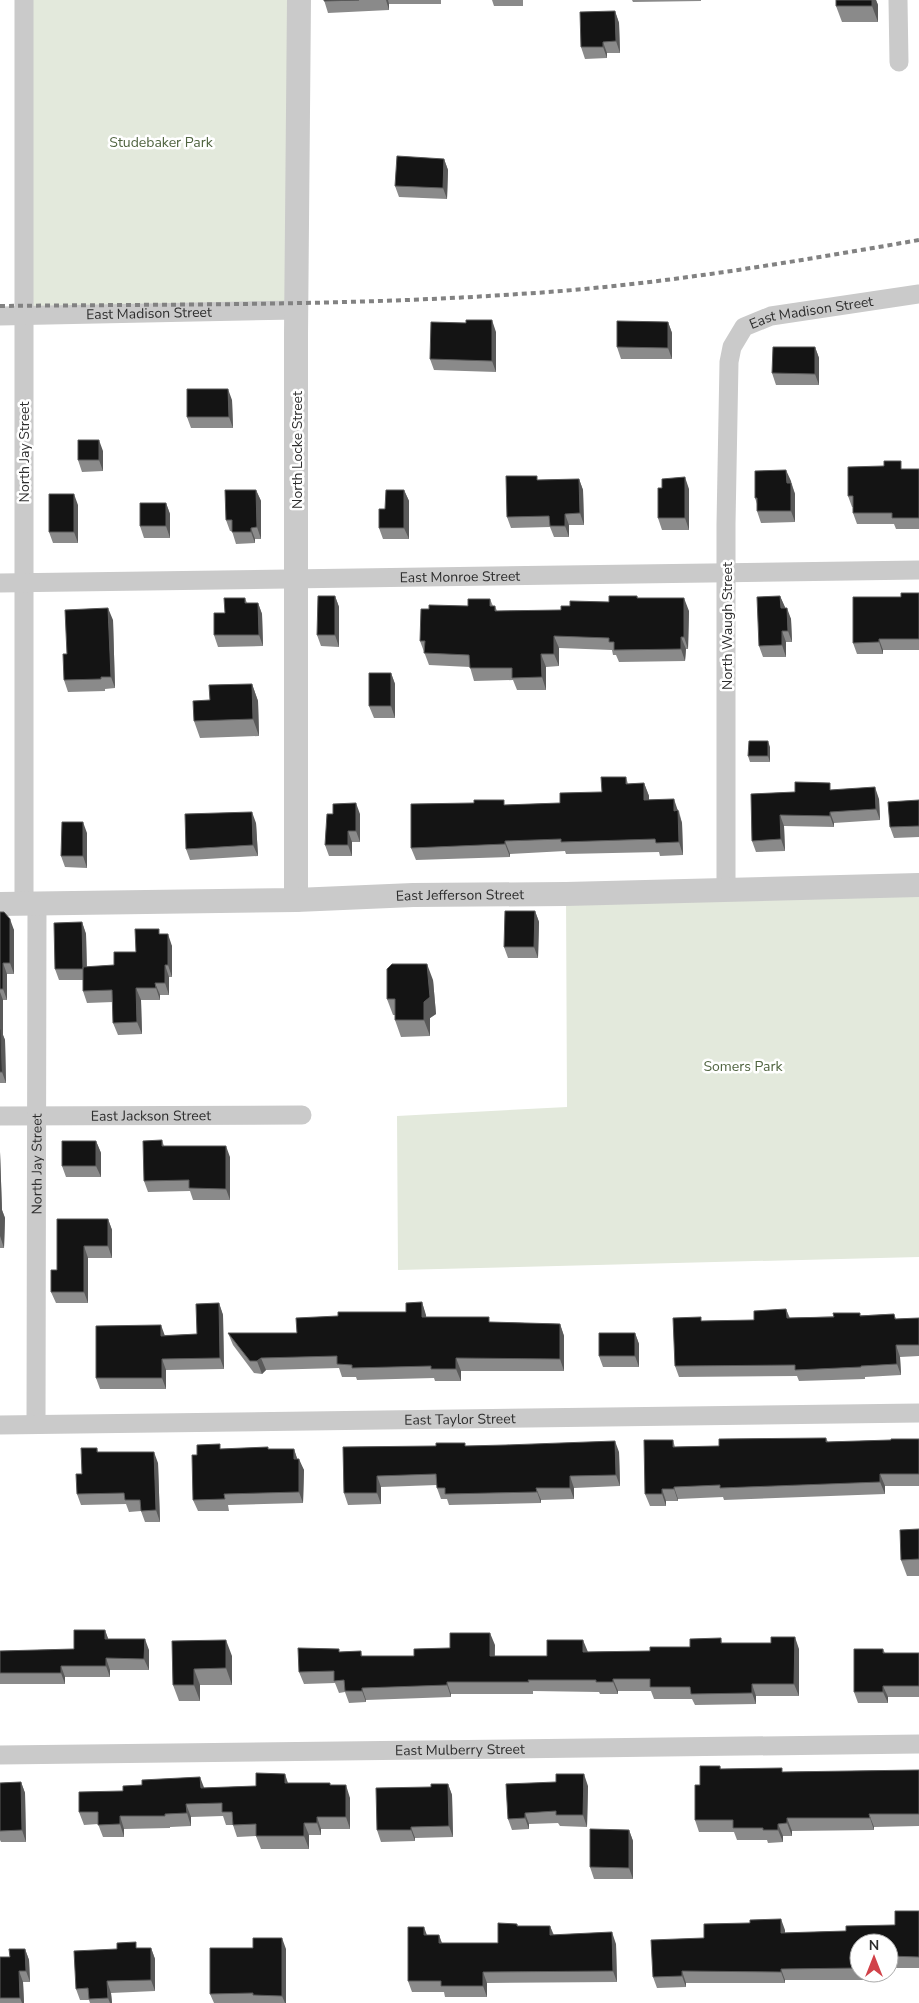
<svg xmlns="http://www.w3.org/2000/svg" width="919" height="2003" font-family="'Nunito Sans',sans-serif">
	<rect width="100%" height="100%" fill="#fff"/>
	<!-- green -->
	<path fill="#e3e9dc" d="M24,0H299L297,310L25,306Z
		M919,884V1257L398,1270L397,1116L567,1107L566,894Z"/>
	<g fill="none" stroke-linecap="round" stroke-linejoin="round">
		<!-- minor -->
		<g stroke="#cacaca" stroke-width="19">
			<path d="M24,0V904"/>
			<path d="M898,0L899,62"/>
			<path id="s1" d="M0,316L297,310"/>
			<path id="s2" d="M0,583L919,570"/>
			<path id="s3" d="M726,890V524L729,362L732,347L744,327L771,316L919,294"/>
			<path id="s4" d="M0,1116L302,1115"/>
			<path id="s5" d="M36,1424L37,903"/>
			<path id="s6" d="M0,1425L919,1413"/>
			<path id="s7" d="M0,1755L919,1744"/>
		</g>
		<!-- tertiary -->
		<g stroke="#cacaca" stroke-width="24">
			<path d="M296,900V335L299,0"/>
			<path id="s8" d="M0,904L296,900L413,895L566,894L919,885"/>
		</g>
		<!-- rail -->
		<path stroke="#828282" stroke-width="4" stroke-dasharray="5 4" stroke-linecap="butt" d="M0,306C173,304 346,306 519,294C653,286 787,263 919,240"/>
	</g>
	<!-- wall -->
	<path fill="#8a8a8a" d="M324,0H441V4H389V10L328,13Z
		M492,0H523V6H494Z
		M632,0H701V1L633,2Z
		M836,0H876L878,5V22H842L836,6Z
		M615,11L619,23L620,53H607V58L585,59L581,47Z
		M444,159L448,170L447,199L399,197L395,186Z
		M668,322L672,333V359H621L617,347Z
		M466,323L496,332V372L434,370L430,359Z
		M815,347L819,358V385H776L772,373Z
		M232,400L233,428H191L187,417Z
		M103,451V471L82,472L78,460Z
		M904,469H919V529H896L894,524H857L853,513V507H852L848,496Z
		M579,479L583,490L584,525H569V537H554L550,527L511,528L507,517L538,480Z
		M791,481L795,494V522L761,523L757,511V504L755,498Z
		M689,489V530H662L658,518Z
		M256,490L261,501V539H255V543L236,544L232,531H230L226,520Z
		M404,490L409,501V539H383L379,528L385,509Z
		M166,503L170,514V538H144L140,526Z
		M78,505V543H53L49,532Z
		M919,593V650H883V654H857L853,643L901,597Z
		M335,596L339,607V647L321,646L317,635Z
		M637,596L638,598L689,611L688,649H686L685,661L619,662L616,655H613L612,650L559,648V666L546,667V690H517L513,680L474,681L470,667L429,665L420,641L429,609L468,606L490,599L493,606H495L497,611L561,610L570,606L609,602Z
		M780,596L785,608L791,619L792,642H786V657H763L759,646Z
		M245,598L247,603H258L262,614L263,646L218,647L214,635L225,613Z
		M113,620L115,688L105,689V691L68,692L64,680L67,654Z
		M391,673L395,684V718H374L369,706Z
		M252,684L258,701L259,736L200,738L194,721L210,700Z
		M770,747V762H750L748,756Z
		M626,777L628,784L644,783L649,796V800L679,811L682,823L683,855L660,856L659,852L566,854L565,851L510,854V857L416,860L411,848L506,805L560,803L602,792Z
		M833,790L879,799L880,820L834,823V827L784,826L785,851L756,852L752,841L751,794Z
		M919,800V837L894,838L890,827Z
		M360,814V842H352V856H329L325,845Z
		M256,823L258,856L190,860L186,849Z
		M87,833V868L65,867L61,856Z
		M535,911L539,922L538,958H508L504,947Z
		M0,912L14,930V974H7V1000H3V1035L5,1040L6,1083H0Z
		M82,922L86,934L87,967L114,965L136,952L161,934L172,946V977H169V995H160V1000H141L142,1034L118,1035L113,1023V1002L87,1003L83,991V980H59L55,969Z
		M433,980L436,1014L430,1018V1036L401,1037L395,1020V1015H393L387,999Z
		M162,1140L164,1146L230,1157V1200H193L190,1191L148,1192L144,1181Z
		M96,1141L101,1153V1177H66L62,1166Z
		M0,1152L2,1210L5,1218L4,1248H0Z
		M108,1219L112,1230V1258H88V1303H56L51,1292L57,1270Z
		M422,1302L426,1317L491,1322L560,1324L564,1336V1371H461V1381H435L434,1378L357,1380L356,1377H342L339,1368L266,1370L262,1374L254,1373L233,1345L228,1333H297L406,1312Z
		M219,1303L223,1315L224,1369L166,1370V1389H100L96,1378L165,1335L197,1334Z
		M786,1309L790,1318L894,1314L896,1319L919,1318V1356L900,1357L901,1375L865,1377V1379L799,1381L797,1376L679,1377L675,1366L702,1321L754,1320Z
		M635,1333L639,1344V1367H603L599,1356Z
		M826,1438L828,1442L891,1440L919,1439V1486H885V1494L724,1500L723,1497L678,1499V1501H666V1506H650L645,1494L673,1440L675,1447L719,1446Z
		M466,1446L619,1452L620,1486L574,1488V1499L541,1500V1503L449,1505L447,1499H441L437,1488V1485L381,1487V1504L348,1505L344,1493L343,1447Z
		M97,1448L98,1452L158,1463L160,1522H145L141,1511L129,1512L126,1504L81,1505L77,1494L82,1474Z
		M222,1449H294L297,1459L304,1470L303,1503L228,1505L229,1511H198L193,1500L197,1455Z
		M919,1529V1576H907L901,1560Z
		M105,1630L108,1639L149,1650V1670H110V1677H65V1684H0V1651L74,1649Z
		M721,1638L722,1643L799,1649V1696H756V1704L695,1705L692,1699H654L651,1691H618V1694H600L599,1692L533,1691V1694H451V1697L366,1700V1702L349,1703L345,1692L339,1693L335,1683L304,1684L299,1672L339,1652L361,1651L362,1656H414L450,1648L495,1645V1656H547L587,1652L650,1651L690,1647Z
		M172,1641L232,1656V1685H200V1701H179L173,1685Z
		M883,1649L885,1653H919V1697H888V1703H858L854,1692Z
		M720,1766L721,1769L783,1772L919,1770V1826L874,1827V1830L792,1831V1836H783V1842L768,1843L767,1840H737L734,1832H699L695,1820L700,1785Z
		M21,1782L25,1793L26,1842H1L0,1840V1783Z
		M288,1783L331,1785L350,1798V1829H321V1835H309V1849H261L256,1836L237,1837L233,1825H226L223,1816L191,1817V1826L170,1827V1828L124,1829V1837H103L98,1824L84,1825L79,1812L123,1791L256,1786Z
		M448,1784L452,1795L453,1837L415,1838V1841L381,1842L377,1830L431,1787Z
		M588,1786L587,1827L560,1826L558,1823L529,1824V1829L512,1830L508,1819Z
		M629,1830L633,1841V1879H594L590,1867Z
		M919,1911V1968H889V1943H859V1973H881V1980H785V1983H686V1987L657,1988L653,1977L704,1938L785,1930V1933L846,1931L895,1925Z
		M517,1924L518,1926H550L554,1935L616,1944L617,1982L487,1983V1997H445L444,1992H412L408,1981L427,1935H439L442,1943H498Z
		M138,1948H151L155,1959V1991L111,1993L112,2003H90L89,2000H80L76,1989Z
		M25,1949L29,1960L30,1982H23L24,2003H0V1957H10Z
		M286,1949V2003H214L210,1994Z"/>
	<!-- shaded-wall -->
	<path fill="#5a5a5a" d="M386,0H388L389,4V10Z
		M872,0H876L878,5V22L872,6Z
		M615,11L619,23L620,53L616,41Z
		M603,42L607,53V58L603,47Z
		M444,159L448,170L447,199L443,188Z
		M492,320L496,332V372L492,361Z
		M668,322L672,333V359L668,348Z
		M815,347L819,358V385L815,374Z
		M228,389L232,400L233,428L229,417Z
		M99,440L103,451V471L99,460Z
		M786,470L791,481V494L787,483Z
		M685,477L689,489V530L685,518Z
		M579,479L583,490L584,525L580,513Z
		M791,483L795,494V522L791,511Z
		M256,490L261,501V539L257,527Z
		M404,490L409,501V539L404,528Z
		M74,494L78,505V543L74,532Z
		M166,503L170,514V538L166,526Z
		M565,514L569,525V537L565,526Z
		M251,528L255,539V543L251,532Z
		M335,596L339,607V647L335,635Z
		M780,596L785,607V620L781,608Z
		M684,598L689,611L688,649L684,637Z
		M258,603L262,614L263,646L259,635Z
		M108,608L113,620L115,688L111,677Z
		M787,608L791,619L792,642L788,631Z
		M782,631L786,642V657L782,645Z
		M554,636L559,648V666L554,654Z
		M681,637L686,649L685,661L681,649Z
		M879,639L883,650V654L879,642Z
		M541,654L546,667V690L542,677Z
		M391,673L395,684V718L391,706Z
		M252,684L258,701L259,736L253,719Z
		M768,741L770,747V762L768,756Z
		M644,783L649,796V813L644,800Z
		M875,787L879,799L880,820L876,809Z
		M674,799L682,823L683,855L679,842L674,811Z
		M356,803L360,814V842L356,831Z
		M252,812L256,823L258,856L253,845Z
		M830,812L834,823V827L830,816Z
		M780,815L784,826L785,851L781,839Z
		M83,822L87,833V868L83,856Z
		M348,831L352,842V856L348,845Z
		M505,841L510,854V857L505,844Z
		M535,911L539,922L538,958L534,947Z
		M10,919L14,930V974L10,963Z
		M82,922L86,934L87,980L83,969Z
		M168,934L172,946V977L168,965Z
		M3,963L7,974V1000L3,989Z
		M427,964L433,980L436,1014L430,1018V1036L424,1020V1002Z
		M165,965L169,977V995L165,983Z
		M155,983L160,995V1000L156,988Z
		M136,988L141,1000L142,1034L137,1022Z
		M0,992L3,1000V1035L5,1040L6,1083L2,1072L0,1032Z
		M96,1141L101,1153V1177L96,1166Z
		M226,1146L230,1157V1200L226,1189Z
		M0,1152L2,1210L5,1218L4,1248L0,1236Z
		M108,1219L112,1230V1258L108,1246Z
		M84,1246L88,1258V1303L84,1292Z
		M422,1302L426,1315L427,1329L422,1317Z
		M219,1303L223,1315L224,1369L220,1358Z
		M786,1309L790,1320L787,1318Z
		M560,1324L564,1336V1371L560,1359Z
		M161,1325L165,1336H161Z
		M635,1333L639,1344V1367L635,1356Z
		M896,1345L900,1357L901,1375L897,1364Z
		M261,1358L266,1370L262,1374L257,1361Z
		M456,1358L461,1371V1381L456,1369Z
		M162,1359L166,1370V1389L162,1378Z
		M615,1441L619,1452L620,1486L616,1475Z
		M294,1449L298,1461L294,1459Z
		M154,1452L158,1463L160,1522L156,1510Z
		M299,1459L304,1470L303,1503L299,1492Z
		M880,1474L885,1486V1494L880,1482Z
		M377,1476L381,1487V1504L377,1493Z
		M570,1476L574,1488V1499L570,1488Z
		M674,1487L678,1499V1501L674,1489Z
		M536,1488L541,1500V1503L537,1492Z
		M662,1489L666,1501V1506L662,1494Z
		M105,1630L109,1641L105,1639Z
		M490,1633L495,1645L494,1668L490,1656Z
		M795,1637L799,1649V1696L794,1684Z
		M145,1639L149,1650V1670L144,1659Z
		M226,1640L232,1656V1685L226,1668Z
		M583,1640L588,1652H583Z
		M106,1658L110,1670V1677L106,1666Z
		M61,1666L65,1677V1684L61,1673Z
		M194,1669L200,1685V1701L194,1685Z
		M613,1679L618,1691V1694L613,1682Z
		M447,1682L451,1694V1697L447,1685Z
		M752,1684L756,1696V1704L752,1693Z
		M883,1686L888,1697V1703L883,1692Z
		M362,1688L366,1700V1702L362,1691Z
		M285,1774L289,1786L285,1783Z
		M584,1774L588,1786L587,1827L583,1815Z
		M200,1777L205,1790L201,1788Z
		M21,1782L25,1793L26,1842L22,1830Z
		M448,1784L452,1795L453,1837L449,1826Z
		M346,1785L350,1798V1829L346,1817Z
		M186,1804L191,1817V1826L187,1813Z
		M525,1813L529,1824V1829L525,1818Z
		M869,1814L874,1827V1830L870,1818Z
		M120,1816L124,1829V1837L120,1824Z
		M317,1817L321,1829V1835L317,1823Z
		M787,1818L792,1831V1836L787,1823Z
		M304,1823L309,1835V1849L304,1836Z
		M778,1824L783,1836V1842L778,1830Z
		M411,1827L415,1838V1841L411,1830Z
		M629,1830L633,1841V1879L629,1868Z
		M781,1919L785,1930V1944L781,1933Z
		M550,1926L554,1937L550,1935Z
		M424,1927L428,1938L424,1935Z
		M612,1932L616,1944L617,1982L613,1971Z
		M439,1935L443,1947L439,1943Z
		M282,1938L286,1949V2003H285L282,1996Z
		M151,1948L155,1959V1991L151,1980Z
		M25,1949L29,1960L30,1982L26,1971Z
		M781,1969L785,1980V1983L781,1972Z
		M19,1971L23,1982L24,2003H22L20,1998Z
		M682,1971L686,1983V1987L682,1976Z
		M483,1972L487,1983V1997L483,1986Z
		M107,1981L111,1993L112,2003H110L108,1998Z"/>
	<!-- building -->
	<path fill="#141414" stroke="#5a5a5a" d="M324,0H359L324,1Z
		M836,0H872V6H836Z
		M615,11L616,41L603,42V47H581L580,12Z
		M397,156L444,159L443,188L395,186Z
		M466,320H492V361L430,359L431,322L466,323Z
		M617,321L668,322V348L617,347Z
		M773,347H815V374L772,373Z
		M187,389H228L229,417H187Z
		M78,440H99V460H78Z
		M884,461H901V469H919V518H892V513H853V496H848V467L884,466Z
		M786,470L787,483H791V511H757V498H755V471Z
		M506,476H537V480L579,479L580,513L565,514V526H550L549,516L507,517Z
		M685,477V518H658V488H662V479Z
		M225,490H256L257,527L251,528V532H232V520H226Z
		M386,490H404V528H379V509H385Z
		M49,494H74V532H49Z
		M140,503H166V526H140Z
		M901,593H919V639H879V642L853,643V597H901Z
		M318,596H335V635H317Z
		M609,596H637V598H684V637H681V649L614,650V642H609V638L554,636V654H541L542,677L512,678V668H470L469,655L424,653L425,641H420L421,609H429V605L468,606V599H490V606H495V611L561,610V606H570V601L609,602Z
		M780,596L781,608H787L788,631H782V645L759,646L757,597Z
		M224,598H245V603H258L259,635H214V613H225Z
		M108,608L111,677H101V679L64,680L63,654H67L65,610Z
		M369,673H391V706H369Z
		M252,684L253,719L194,721L193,701L210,700L209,685Z
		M749,741H768V756H748Z
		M601,777H626V784L644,783V800L674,799V811L678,810L679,842L656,843L655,839L561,842V839L505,841V844L411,848V804L474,803V800H504V805L560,803V793L602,792Z
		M795,782L830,783V790L875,787L876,809L830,812V816L780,815L781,839L752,841L751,794L795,792Z
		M919,800V826L890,827L888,802Z
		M356,803V831H348V845H325L327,814H333V804Z
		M252,812L253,845L186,849L185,814Z
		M62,822H83V856H61Z
		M505,911H535L534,947H504Z
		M0,912H4L10,919V963H3V989H0Z
		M82,922L83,969H55L54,923Z
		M135,929H159V934H168V965H165V983H155L156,988H136L137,1022L113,1023L112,990L83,991V967L114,965V952H136Z
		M392,964H427L430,997L424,1002V1020H395V999H387V969Z
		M0,1029H1L2,1072H0Z
		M162,1140V1146H226V1189L189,1188V1180L144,1181L143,1141Z
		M62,1141H96V1166H62Z
		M57,1219H108V1246H84V1292H51V1270H57Z
		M422,1302V1317H489V1322L560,1324V1359L456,1358V1369H431V1366L352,1368V1365L337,1364V1356L261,1358L257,1361H250L228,1333H297L296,1318L338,1316V1312H406V1303Z
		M219,1303L220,1358L162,1359V1378H96V1326L161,1325V1336L197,1334L196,1304Z
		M786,1309L787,1318L834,1317L833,1313H860V1316L894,1314L895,1319L919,1318V1345H896L897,1364L861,1366V1367L795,1370V1365L675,1366L673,1318L701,1317V1321L754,1320V1311Z
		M599,1333H635V1356H599Z
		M826,1438V1442L891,1440V1439H919V1474H880V1482L720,1488V1485L674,1487V1489H662V1494H645L644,1440H673V1447L719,1446V1439Z
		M615,1441L616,1475L570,1476V1488H536L537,1492L445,1494V1488H437L436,1474L377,1476V1493H344L343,1447L436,1446V1443H465V1446L506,1445Z
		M220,1444V1449L268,1447V1449H294V1459H299V1492L224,1494L225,1499L193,1500L192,1455H197V1445Z
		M81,1448H97V1452H154L156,1510L141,1511L140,1500H125L124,1493L77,1494L76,1474H82Z
		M919,1529V1559L901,1560L900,1530Z
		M74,1630H105V1639H145L144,1659L106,1658V1666H61V1673H0V1651L74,1649Z
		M450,1633H490V1656H547V1640H583V1652L650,1651V1647H690V1639L721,1638V1643H771V1637H795L794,1684H752V1693L691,1694L690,1687H650V1679H613V1682H596V1680H528L529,1682H447V1685L362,1688V1691H345L344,1680L334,1681V1671L299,1672L298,1648L339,1649V1652L361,1651V1656H414V1649L450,1648Z
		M226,1640V1668L194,1669V1685H173L172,1641Z
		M854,1649H883V1653H919V1686H883V1692H854Z
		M700,1766H720V1769L782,1768V1772L919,1770V1814H869L870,1818H787V1823L778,1824V1830H763V1828H733V1820H695V1785H700Z
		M256,1773L285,1774V1783H330V1785H346V1817H317V1823H304V1836H256V1824L233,1825L232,1812H222V1803L186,1804L187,1813L165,1814V1816H120V1824L98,1825V1812H79V1792L123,1791V1786L142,1785V1780L200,1777L201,1788L256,1786Z
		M556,1774H584L583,1815H556V1811L525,1813V1818L508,1819L506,1784L556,1782Z
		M21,1782L22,1830L0,1831V1783Z
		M431,1784H448L449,1826L411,1827V1830H377L376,1788L431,1787Z
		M590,1829L629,1830V1868L590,1867Z
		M895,1911H919V1957L889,1956V1943H859V1968L781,1969V1972L682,1971V1976L653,1977L651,1940L704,1938V1924L750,1923V1920L781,1919V1933L846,1931V1926L895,1925Z
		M498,1923L517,1924V1926H550V1935L612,1932L613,1971L483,1972V1986H441V1981H408V1927H424V1935H439V1943H498Z
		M253,1938H282V1996L253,1995V1993L210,1994V1948H253Z
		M136,1942V1948H151V1980L107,1981L108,1998L89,1999L88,1988L76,1989L74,1951L117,1949V1943Z
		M9,1949H25L26,1971H19L20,1998H0V1957H10Z"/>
	<g text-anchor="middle" stroke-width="5" stroke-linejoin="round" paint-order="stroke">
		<!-- park labels -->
		<g font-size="14" fill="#506440" stroke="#fff">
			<text x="161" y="147">Studebaker Park</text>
			<text x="743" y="1071">Somers Park</text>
		</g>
		<!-- street labels -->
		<g font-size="14" fill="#2d2d2d" stroke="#fff">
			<text dy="5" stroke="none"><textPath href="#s1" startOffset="149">East Madison Street</textPath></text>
			<text dy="5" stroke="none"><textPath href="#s3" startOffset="636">East Madison Street</textPath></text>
			<text transform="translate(297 450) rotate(-90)" y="5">North Locke Street</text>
			<text transform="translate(24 452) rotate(-90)" y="5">North Jay Street</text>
			<text dy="5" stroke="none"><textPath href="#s2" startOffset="460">East Monroe Street</textPath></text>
			<text transform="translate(727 626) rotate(-90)" y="5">North Waugh Street</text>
			<text dy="5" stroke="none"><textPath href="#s8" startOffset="460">East Jefferson Street</textPath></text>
			<text dy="5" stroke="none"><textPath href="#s4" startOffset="151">East Jackson Street</textPath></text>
			<text dy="5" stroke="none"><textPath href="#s5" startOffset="260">North Jay Street</textPath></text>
			<text dy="5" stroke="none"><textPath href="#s6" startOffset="460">East Taylor Street</textPath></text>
			<text dy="5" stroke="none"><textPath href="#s7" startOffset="460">East Mulberry Street</textPath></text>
		</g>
	</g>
	<!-- north arrow -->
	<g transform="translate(874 1958)"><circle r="24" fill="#ffffff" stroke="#ababab"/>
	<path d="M0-4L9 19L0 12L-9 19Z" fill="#d14249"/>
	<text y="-8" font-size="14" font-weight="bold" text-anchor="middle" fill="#2d2d2d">N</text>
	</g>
</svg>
